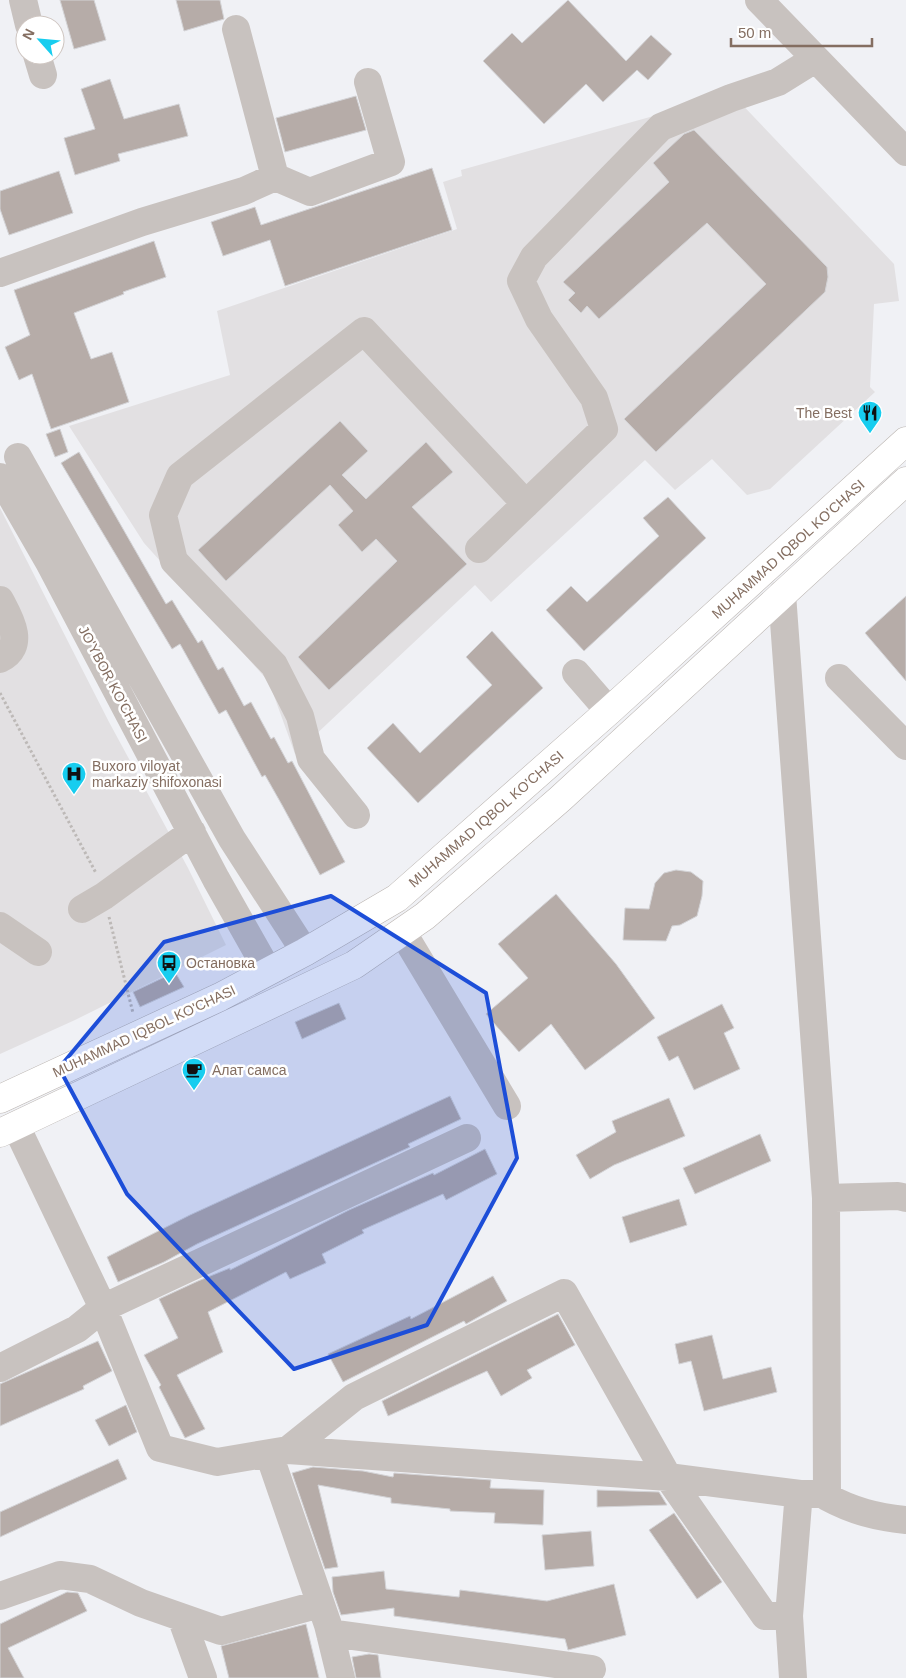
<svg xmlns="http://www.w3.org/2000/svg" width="906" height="1678" font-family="Arial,sans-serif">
	<rect width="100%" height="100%" fill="#f0f1f5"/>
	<!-- built -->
	<path fill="#e2e0e2" d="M732,94L894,264L899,301L874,304L870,387L875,392L770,489L747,495L712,459L675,490L645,460L491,602L475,585L295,754L269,682L144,543L69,426L230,375L217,311L457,229L443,182L462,176L461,170Z
		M0,508L109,722L188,868L226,945L75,1020L0,1054Z"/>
	<!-- building -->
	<path fill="#b6aca8" stroke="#d3d3d6" d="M60,0H94L106,40L74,49Z
		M176,0H220L224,19L184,31Z
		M568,0L626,61L651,35L672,54L648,80L637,70L603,102L586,84L544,124L483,61L512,33L522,43Z
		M110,79L124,119L179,104L188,136L118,154L120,161L75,175L64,138L95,129L81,89Z
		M356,96L366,130L285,152L276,118Z
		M694,130L827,267L828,277L825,292L656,452L624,419L766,284L707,223L599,319L587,306L581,313L568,300L575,293L563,282L669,182L653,163L684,134Z
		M432,168L452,230L285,286L270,240L223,256L211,222L255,207L261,225Z
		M59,171L73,213L9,235L0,209V191Z
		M154,241L166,277L123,292L124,294L74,313L91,359L112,352L129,402L51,429L32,374L19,380L5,347L30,335L14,290Z
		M340,421L368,451L342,475L366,499L426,442L453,472L412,507L467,564L329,690L298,657L397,561L376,539L362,552L338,525L353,511L330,485L226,581L198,550Z
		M60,429L68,452L55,457L46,434Z
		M79,452L166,604L172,600L198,643L202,640L218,670L223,667L244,706L251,702L271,739L274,737L288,763L292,761L345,862L320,875L282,805L265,775L262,777L226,710L219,714L180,644L172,649L61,463Z
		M668,497L706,538L584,651L546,610L571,586L587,602L659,536L643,518Z
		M906,596V681L865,633Z
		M492,631L543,688L418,803L367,748L393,723L420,753L492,685L466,657Z
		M676,870L691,872L703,881L702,896L697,916L680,925L672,926L666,941L623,940L625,908L649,909L655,883L664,873Z
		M556,894L616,964L655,1018L585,1070L551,1024L519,1052L486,1014L528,978L498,944Z
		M175,972L184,987L140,1007L133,992Z
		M339,1003L346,1019L302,1039L295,1022Z
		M722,1004L734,1028L724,1033L740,1069L694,1090L678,1056L669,1061L657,1037Z
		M450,1096L461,1119L408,1144L410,1147L197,1244L164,1262L118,1282L107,1257L190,1215Z
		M669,1098L685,1136L614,1165L590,1179L576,1155L616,1132L612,1121Z
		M760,1134L771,1161L695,1194L683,1168Z
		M485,1149L497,1174L446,1200L443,1194L362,1230L364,1233L322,1254L326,1263L290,1279L286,1272L208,1312L223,1352L177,1375L205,1429L185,1438L159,1387L161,1385L144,1355L178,1338L159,1299L198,1281L230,1268V1270L349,1210L433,1173L434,1175Z
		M679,1199L687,1225L630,1243L622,1217Z
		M493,1276L507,1301L466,1324L464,1321L343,1382L328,1354L410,1316L411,1319Z
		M558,1314L575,1345L527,1370L532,1378L501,1396L487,1371L388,1416L382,1401Z
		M712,1335L723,1379L771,1367L777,1392L704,1411L691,1361L679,1364L675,1344Z
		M98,1341L112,1371L83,1386L84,1389L0,1426V1384Z
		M126,1405L137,1432L109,1446L95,1420Z
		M118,1459L127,1479L0,1537V1512Z
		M313,1467L363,1471L393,1477L394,1473L491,1480L490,1488L544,1490L543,1525L494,1523L495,1513L450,1511V1509L391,1503V1498L318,1485L338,1567L325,1569L292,1473Z
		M597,1490L659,1492L667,1505L597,1507Z
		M674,1513L722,1582L697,1599L649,1530Z
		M591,1531L594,1566L545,1570L542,1535Z
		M384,1571L386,1589L459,1597L460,1590L547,1601L614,1584L626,1635L568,1650L565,1639L394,1616V1608L341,1615L333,1592L332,1577Z
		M67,1592L78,1593L87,1611L8,1648L24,1678H0V1624Z
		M306,1624L319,1678H229L221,1646Z
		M369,1654L378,1655L381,1678H356L352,1657Z"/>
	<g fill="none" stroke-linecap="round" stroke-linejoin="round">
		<defs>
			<path id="major" d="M0,1099L220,997L305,952L397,898L609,711L906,441
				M0,1133L354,965L425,916L560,799L906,481"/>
		</defs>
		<!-- major casing -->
		<use href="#major" stroke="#bab4b0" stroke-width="29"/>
		<!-- path -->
		<path stroke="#bdb9b7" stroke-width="3" stroke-dasharray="2.5 2.5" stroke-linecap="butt" d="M0,693L96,873
			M109,917L133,1013"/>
		<!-- minor -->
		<path stroke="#c8c2bf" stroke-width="28" d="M23,0L29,25
			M759,0L906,152
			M236,29L275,177
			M37,55L43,75
			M0,273L142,222L244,191L275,177L310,192L391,162L368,82
			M18,457L232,839L305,952
			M0,477L49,562L216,879L268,971
			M479,549L604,429L594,398L539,319L521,281L534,257L661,127L731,98L778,82L815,59
			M782,594L826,1198L827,1497C853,1511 876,1517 906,1520
			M0,600C9,617 27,646 0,659
			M576,673L609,711
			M839,678L906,746
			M356,815L311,759L300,716L274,665L174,561L163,515L180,476L364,331L526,504
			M82,909L104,896L192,832
			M0,926L38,952
			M403,933L507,1106
			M16,1126L103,1308L160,1448L217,1462L288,1450L354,1397L564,1293L668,1477L765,1616H789L793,1678
			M826,1198L898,1196L906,1198
			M0,1368L77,1329L103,1308L467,1138
			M288,1450L668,1477L800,1494
			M269,1454L328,1625L341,1678
			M0,1596L60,1575L90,1579L141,1603L221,1631L320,1604
			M789,1616L798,1504L800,1494H818
			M181,1617L203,1678
			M330,1633L592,1669"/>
		<!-- major -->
		<use href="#major" stroke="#fff" stroke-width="28"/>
	</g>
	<!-- marked area -->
	<path fill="#1d4ed8" fill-opacity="0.2" stroke="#1d4ed8" stroke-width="4" stroke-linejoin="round" d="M331,896L486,993L517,1158L427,1325L294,1369L127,1194L59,1068L164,942Z"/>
	<!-- icons -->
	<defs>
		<symbol id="restaurant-pin" viewBox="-11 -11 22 30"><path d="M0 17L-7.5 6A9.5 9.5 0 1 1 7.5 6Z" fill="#17cdef" stroke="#fff"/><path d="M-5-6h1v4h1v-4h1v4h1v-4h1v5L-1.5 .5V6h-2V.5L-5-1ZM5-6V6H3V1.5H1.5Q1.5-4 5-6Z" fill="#111"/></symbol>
		<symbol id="hospital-pin" viewBox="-11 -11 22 30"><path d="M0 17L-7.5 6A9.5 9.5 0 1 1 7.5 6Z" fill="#17cdef" stroke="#fff"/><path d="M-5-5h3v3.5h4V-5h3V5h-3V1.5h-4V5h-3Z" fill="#111"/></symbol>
		<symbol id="bus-pin" viewBox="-11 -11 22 30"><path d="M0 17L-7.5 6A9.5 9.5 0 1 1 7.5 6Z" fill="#17cdef" stroke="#fff"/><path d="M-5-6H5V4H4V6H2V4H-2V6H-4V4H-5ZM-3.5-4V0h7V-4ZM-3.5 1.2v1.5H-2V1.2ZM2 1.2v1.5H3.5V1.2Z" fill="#111"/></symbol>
		<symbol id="cafe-pin" viewBox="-11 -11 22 30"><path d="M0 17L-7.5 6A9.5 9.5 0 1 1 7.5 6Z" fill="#17cdef" stroke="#fff"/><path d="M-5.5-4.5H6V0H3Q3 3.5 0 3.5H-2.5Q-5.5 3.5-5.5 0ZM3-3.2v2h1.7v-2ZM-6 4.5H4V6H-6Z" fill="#111"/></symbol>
	</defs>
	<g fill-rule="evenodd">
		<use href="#restaurant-pin" x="856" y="399" width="28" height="38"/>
		<use href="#hospital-pin" x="60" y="760" width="28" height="38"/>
		<use href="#bus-pin" x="155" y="949" width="28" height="38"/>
		<use href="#cafe-pin" x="180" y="1056" width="28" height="38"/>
	</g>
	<g text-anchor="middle" stroke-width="5" stroke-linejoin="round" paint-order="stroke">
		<!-- poi labels -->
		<g font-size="14" fill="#846e61" stroke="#fff" text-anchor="start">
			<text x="852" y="418" text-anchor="end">The Best</text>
			<text x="92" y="771">Buxoro viloyat<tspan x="92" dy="16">markaziy shifoxonasi</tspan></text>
			<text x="186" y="968">Остановка</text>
			<text x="212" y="1075">Алат самса</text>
		</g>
		<!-- street labels -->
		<g font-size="14" fill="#846e61" stroke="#fff">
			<text transform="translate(788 549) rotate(-42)" y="5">MUHAMMAD IQBOL KO'CHASI</text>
			<text transform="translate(113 684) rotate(62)" y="5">JO'YBOR KO'CHASI</text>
			<text transform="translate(486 819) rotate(-41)" y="5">MUHAMMAD IQBOL KO'CHASI</text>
			<text transform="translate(144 1031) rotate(-25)" y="5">MUHAMMAD IQBOL KO'CHASI</text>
		</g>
	</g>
	<!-- north arrow -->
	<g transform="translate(40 40) rotate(297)"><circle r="24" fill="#ffffff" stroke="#cec5c0"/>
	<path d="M0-4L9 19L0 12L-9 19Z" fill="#17cdef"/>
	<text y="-8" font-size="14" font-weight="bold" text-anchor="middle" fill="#846e61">N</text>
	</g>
	<!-- scale -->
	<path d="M731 38v8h141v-8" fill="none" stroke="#846e61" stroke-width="2.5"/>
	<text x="738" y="38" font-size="15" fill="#846e61" stroke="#ffffff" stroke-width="4" paint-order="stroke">50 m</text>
</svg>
